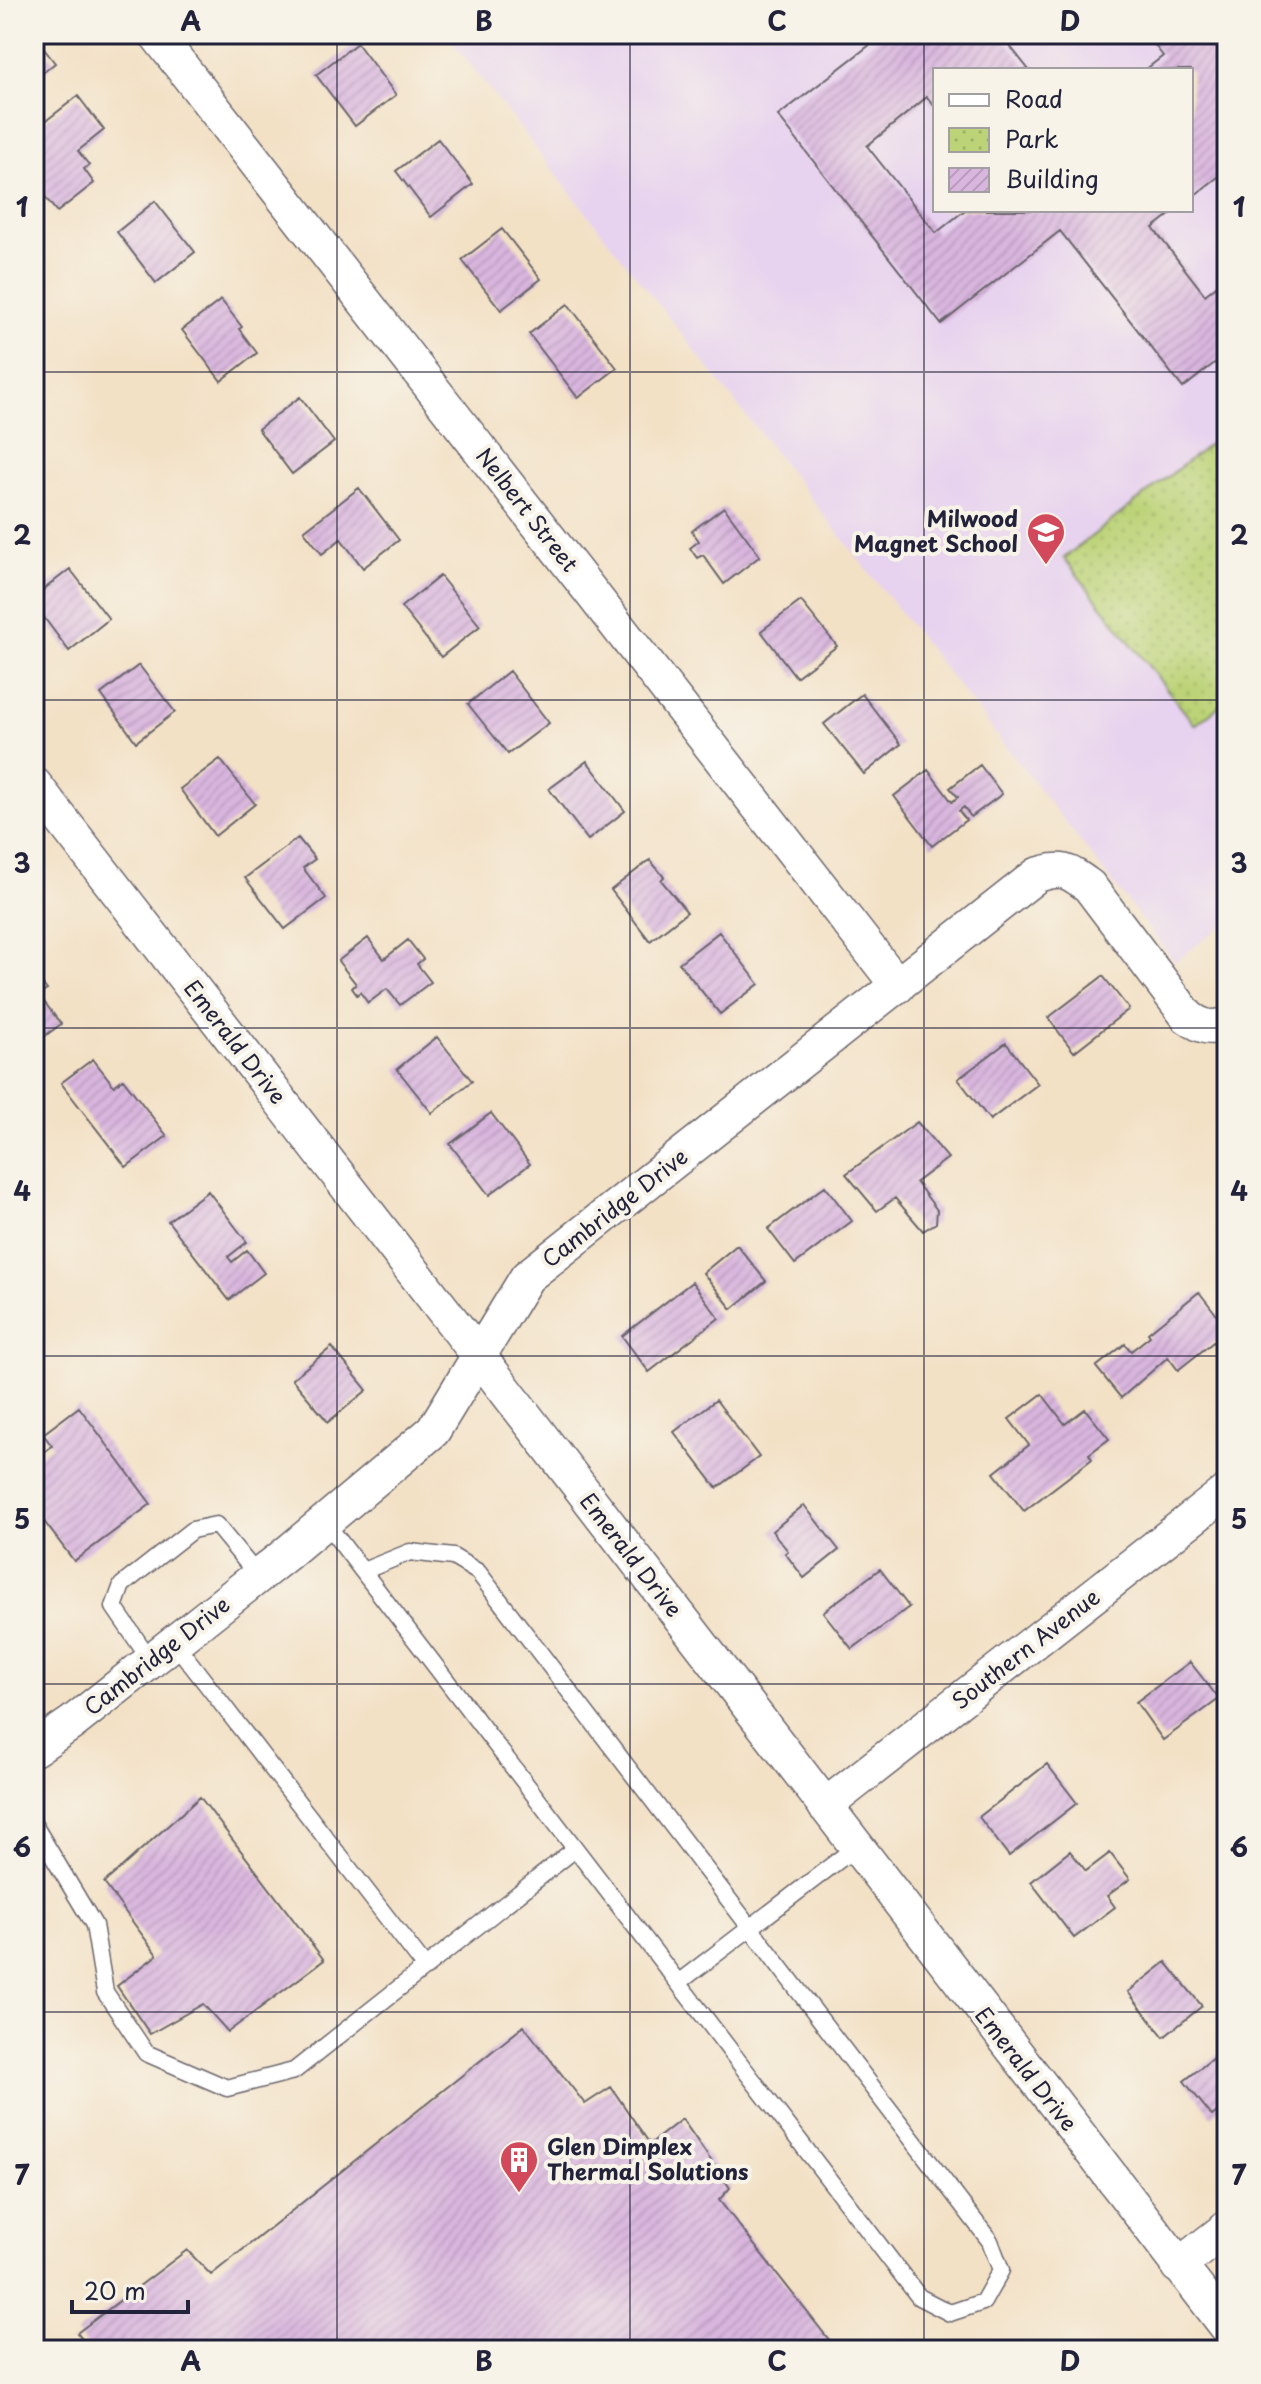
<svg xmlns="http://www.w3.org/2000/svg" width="1261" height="2384" font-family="'Playpen Sans',sans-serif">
	<defs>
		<pattern id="park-dots" width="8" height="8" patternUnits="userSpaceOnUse" patternTransform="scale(2)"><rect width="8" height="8" fill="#bcd377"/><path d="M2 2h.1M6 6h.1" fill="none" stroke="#a1b568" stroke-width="1.8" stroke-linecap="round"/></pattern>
		<pattern id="building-hatch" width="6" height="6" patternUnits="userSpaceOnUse" patternTransform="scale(2)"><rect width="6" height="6" fill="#d9b6de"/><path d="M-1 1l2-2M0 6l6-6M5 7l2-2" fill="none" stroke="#ba9cbf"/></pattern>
	</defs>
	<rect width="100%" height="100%" fill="#f7f3e8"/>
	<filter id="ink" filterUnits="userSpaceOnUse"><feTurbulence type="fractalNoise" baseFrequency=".0125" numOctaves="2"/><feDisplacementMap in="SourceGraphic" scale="16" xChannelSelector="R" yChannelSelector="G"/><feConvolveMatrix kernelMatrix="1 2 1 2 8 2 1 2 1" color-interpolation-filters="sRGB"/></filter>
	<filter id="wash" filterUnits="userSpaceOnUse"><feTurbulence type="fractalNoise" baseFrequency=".006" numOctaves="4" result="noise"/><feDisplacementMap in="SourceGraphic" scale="32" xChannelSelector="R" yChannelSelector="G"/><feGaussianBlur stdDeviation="1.8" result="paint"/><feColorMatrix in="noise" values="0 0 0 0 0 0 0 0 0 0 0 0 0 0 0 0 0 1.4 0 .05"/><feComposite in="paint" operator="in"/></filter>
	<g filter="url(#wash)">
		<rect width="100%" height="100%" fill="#f3e1c6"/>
		<!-- built -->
		<path fill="#e7d2ef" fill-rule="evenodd" d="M446,34H1227V922L1175,962ZM935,70H1191V210H935Z"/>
		<!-- park -->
		<path fill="url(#park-dots)" stroke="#6f7a59" stroke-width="2" d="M1215,440L1227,456V700L1195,725L1064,558Z"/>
		<g id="blocks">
			<!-- building -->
			<path fill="url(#building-hatch)" d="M884,34H1005L1002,36L1029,70H935V107L927,97L867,146L936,233L965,210H1176L1153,228L1205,295L1227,277V353L1183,388L1060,231L941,324L778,116Z
				M1146,34H1227V170L1191,198V70H1145L1163,56Z
				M34,36L55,63L34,80Z
				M357,43L396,95L355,126L316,75Z
				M78,96L104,130L78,151L89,165L84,169L94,183L57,212L45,197L39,202L34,195V130Z
				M438,139L473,184L431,217L396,171Z
				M155,201L195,252L156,283L117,232Z
				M502,229L541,279L501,310L462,260Z
				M221,300L242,327L239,329L257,353L221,381L182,330Z
				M568,304L617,368L578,398L529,334Z
				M300,397L334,442L292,474L258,429Z
				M359,488L399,540L363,568L341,539L322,554L304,531Z
				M724,507L760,556L724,584L703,555L697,558L690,548L699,541L692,531Z
				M70,569L109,619L69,651L34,604V597Z
				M440,576L480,626L441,657L401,607Z
				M801,601L837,646L796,677L761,631Z
				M139,665L175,712L136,742L101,694Z
				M509,671L549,723L508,754L468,704Z
				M862,694L901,744L864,774L824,724Z
				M220,759L255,804L215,836L180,789Z
				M587,761L625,811L588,840L549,789Z
				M980,765L1002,794L971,817L964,807L959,811L966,820L932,846L894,796L928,770L952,802L958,797L950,788Z
				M298,838L315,859L303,868L326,898L285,929L245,878Z
				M650,860L664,877L661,880L687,912L650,941L611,890Z
				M719,932L759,984L720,1014L679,963Z
				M368,938L384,959L408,940L423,959L417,964L431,982L400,1005L387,989L368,1003L360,992L357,995L352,988L356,984L338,961Z
				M34,973L47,990L39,995L61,1024L34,1044Z
				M1103,976L1129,1009L1074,1052L1048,1018Z
				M437,1037L472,1081L432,1113L397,1069Z
				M1006,1043L1038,1084L990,1120L958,1079Z
				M93,1059L114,1086L123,1079L167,1136L126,1167L61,1083Z
				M491,1113L530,1164L489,1195L450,1144Z
				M917,1122L948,1158L916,1182L937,1210L936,1223L923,1231L895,1198L877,1211L846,1174Z
				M825,1186L852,1221L795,1264L768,1229Z
				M208,1191L247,1242L228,1257L232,1262L247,1250L264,1273L229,1300L168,1221Z
				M737,1245L766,1281L732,1309L703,1273Z
				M692,1282L719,1318L649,1372L622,1336Z
				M1199,1292L1227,1328V1331L1178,1370L1168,1357L1121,1398L1096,1367L1125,1344L1131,1351L1150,1336L1148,1333Z
				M332,1347L367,1390L328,1422L292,1379Z
				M1042,1394L1065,1424L1085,1409L1109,1439L1089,1454L1092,1459L1024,1511L994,1473L1029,1445L1009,1419Z
				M716,1400L759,1457L717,1488L674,1432Z
				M79,1407L151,1504L74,1561L34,1508V1460L52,1446L43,1434Z
				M804,1505L839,1550L804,1578L785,1553L788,1551L772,1531Z
				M880,1569L909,1607L852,1649L823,1612Z
				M1190,1662L1219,1699L1163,1740L1136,1702Z
				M1047,1764L1077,1803L1009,1856L979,1817Z
				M200,1797L324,1960L228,2032L203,2004L150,2034L117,1986L157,1955L104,1883Z
				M1070,1851L1086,1871L1110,1853L1130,1879L1107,1896L1115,1907L1074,1938L1031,1882Z
				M1166,1962L1202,2006L1164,2037L1128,1992Z
				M524,2026L585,2104L611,2087L650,2144L682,2119L730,2188L719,2200L837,2350H91L77,2333L187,2250L211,2275Z
				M1227,2047V2104L1212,2116L1184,2081Z"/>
		</g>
	</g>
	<g filter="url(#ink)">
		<use href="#blocks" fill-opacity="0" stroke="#6b656c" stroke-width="2"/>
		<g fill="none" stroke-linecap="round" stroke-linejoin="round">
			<defs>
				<path id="service" d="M325,1522L919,2297L950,2313L983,2302L1001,2270L990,2241L478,1572L453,1557L410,1552L363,1571
					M174,1642L426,1968
					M151,1661L114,1607L122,1585L192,1530L216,1525L258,1576
					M34,1825L94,1925L105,1992L146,2053L227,2088L294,2071L575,1849
					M678,1983L856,1847"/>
				<path id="minor" d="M156,34L898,986
					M34,784L479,1356L1227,2327
					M34,1749L72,1723L285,1555L433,1431L527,1277L1037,875C1063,867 1067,870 1089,886L1188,1017C1202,1027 1210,1029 1227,1025
					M825,1806L1227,1491
					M1178,2266L1227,2228"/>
			</defs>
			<!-- service casing -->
			<use href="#service" stroke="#6b656c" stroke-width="19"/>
			<!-- minor casing -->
			<use href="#minor" stroke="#6b656c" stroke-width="37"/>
			<!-- service -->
			<use href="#service" stroke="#fff" stroke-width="16"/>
			<!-- minor -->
			<use href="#minor" stroke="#fff" stroke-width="34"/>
		</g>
	</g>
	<!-- grid -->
	<path fill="none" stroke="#22223b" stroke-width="2" stroke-opacity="0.55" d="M337,34V2350M630,34V2350M924,34V2350M34,372H1227M34,700H1227M34,1028H1227M34,1356H1227M34,1684H1227M34,2012H1227"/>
	<!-- icons -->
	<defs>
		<symbol id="school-pin" viewBox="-11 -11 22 30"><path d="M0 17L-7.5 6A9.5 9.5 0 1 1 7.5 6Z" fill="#d1495b" stroke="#f7f3e8"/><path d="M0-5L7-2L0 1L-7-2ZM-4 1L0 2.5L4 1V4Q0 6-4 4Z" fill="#fff"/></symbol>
		<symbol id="building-pin" viewBox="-11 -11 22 30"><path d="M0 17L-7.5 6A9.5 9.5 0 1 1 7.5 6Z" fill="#d1495b" stroke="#f7f3e8"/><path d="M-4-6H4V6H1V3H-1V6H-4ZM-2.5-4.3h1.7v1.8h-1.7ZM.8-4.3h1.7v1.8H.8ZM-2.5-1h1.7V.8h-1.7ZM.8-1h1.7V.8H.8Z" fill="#fff"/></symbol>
	</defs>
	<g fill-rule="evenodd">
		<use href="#school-pin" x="1024" y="510" width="44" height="60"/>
		<use href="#building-pin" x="497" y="2138" width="44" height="60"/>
	</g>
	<g text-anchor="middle" stroke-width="8" stroke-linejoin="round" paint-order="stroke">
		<!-- street labels -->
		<g font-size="22" fill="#22223b" stroke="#f7f3e8">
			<text transform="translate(527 510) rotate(52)" y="8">Nelbert Street</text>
			<text transform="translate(235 1042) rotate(52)" y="8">Emerald Drive</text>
			<text transform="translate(615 1208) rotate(-38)" y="8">Cambridge Drive</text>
			<text transform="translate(631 1555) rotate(52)" y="8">Emerald Drive</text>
			<text transform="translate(1026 1649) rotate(-38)" y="8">Southern Avenue</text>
			<text transform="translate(157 1656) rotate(-38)" y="8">Cambridge Drive</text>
			<text transform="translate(1026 2069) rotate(52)" y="8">Emerald Drive</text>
		</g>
		<!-- poi labels -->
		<g font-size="22" font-weight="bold" fill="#22223b" stroke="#f7f3e8" text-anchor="end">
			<text x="1018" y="527">Milwood<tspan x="1018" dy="25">Magnet School</tspan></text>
			<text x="547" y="2155" text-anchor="start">Glen Dimplex<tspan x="547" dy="25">Thermal Solutions</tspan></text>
		</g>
	</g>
	<!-- margin -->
	<rect width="1261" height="2384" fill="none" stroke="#f7f3e8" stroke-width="88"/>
	<!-- legend -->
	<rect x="933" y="68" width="260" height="144" fill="#f7f3e8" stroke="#a29fa3" stroke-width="2"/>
	<rect x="949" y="94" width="40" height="12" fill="#ffffff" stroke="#a29fa3" stroke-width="2"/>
	<text x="1005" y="108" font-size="24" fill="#22223b">Road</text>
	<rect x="949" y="128" width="40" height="24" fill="url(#park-dots)" stroke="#a29fa3" stroke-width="2"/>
	<text x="1005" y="148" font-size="24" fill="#22223b">Park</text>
	<rect x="949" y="168" width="40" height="24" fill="url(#building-hatch)" stroke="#a29fa3" stroke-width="2"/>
	<text x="1005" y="188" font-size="24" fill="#22223b">Building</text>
	<!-- scale -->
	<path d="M72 2300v12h116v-12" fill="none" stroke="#22223b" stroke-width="4"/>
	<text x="84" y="2300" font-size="24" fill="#22223b" stroke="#f7f3e8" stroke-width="6" paint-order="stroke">20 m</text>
	<rect x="44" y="44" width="1173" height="2296" fill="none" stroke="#22223b" stroke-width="3"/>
	<g font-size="26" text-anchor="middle" font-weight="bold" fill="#22223b">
		<text x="191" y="31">A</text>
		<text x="484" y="31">B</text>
		<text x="777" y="31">C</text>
		<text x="1070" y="31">D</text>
		<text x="22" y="217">1</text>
		<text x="1239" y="217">1</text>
		<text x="22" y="545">2</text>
		<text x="1239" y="545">2</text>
		<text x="22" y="873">3</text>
		<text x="1239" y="873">3</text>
		<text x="22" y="1201">4</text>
		<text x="1239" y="1201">4</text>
		<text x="22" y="1529">5</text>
		<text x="1239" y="1529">5</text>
		<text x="22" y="1857">6</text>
		<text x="1239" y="1857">6</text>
		<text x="22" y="2185">7</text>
		<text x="1239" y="2185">7</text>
		<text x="191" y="2371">A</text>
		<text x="484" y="2371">B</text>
		<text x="777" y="2371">C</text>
		<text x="1070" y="2371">D</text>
	</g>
</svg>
